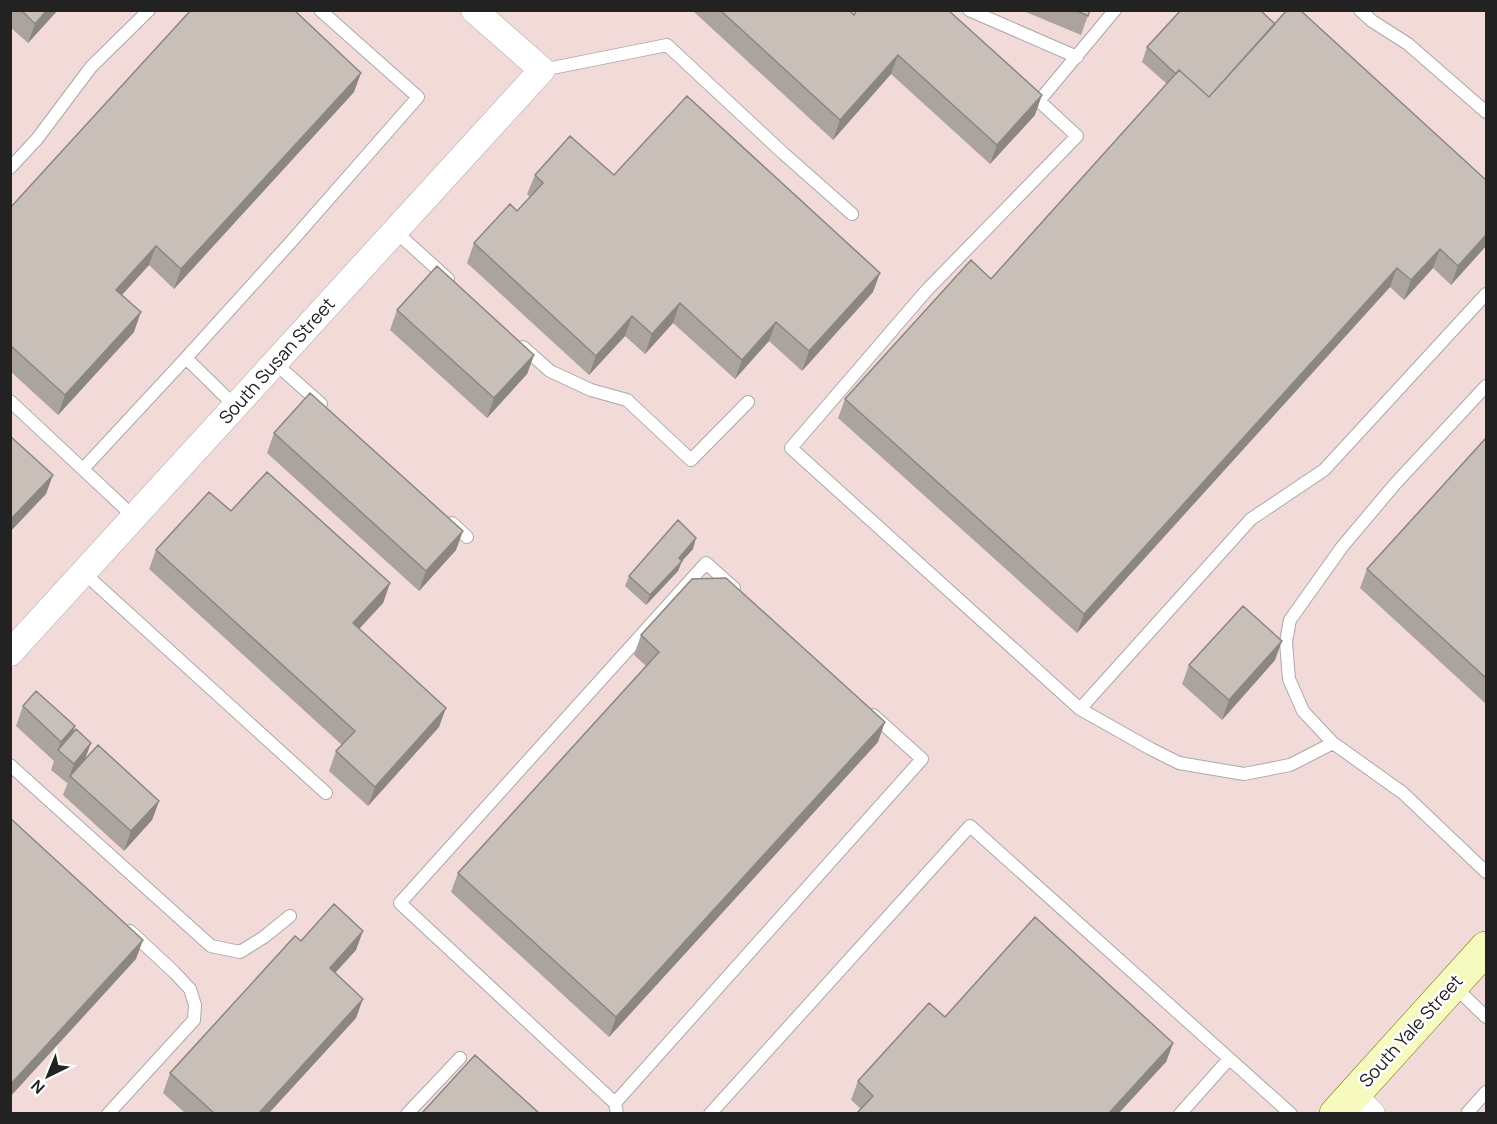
<svg xmlns="http://www.w3.org/2000/svg" width="1497" height="1124" font-family="Manrope,sans-serif">
	<rect width="100%" height="100%" fill="#f2efe9"/>
	<!-- commercial -->
	<path fill="#f2dad9" d="M11,11H1486V1113H11Z"/>
	<g fill="none" stroke-linecap="round" stroke-linejoin="round">
		<defs>
			<path id="lane" d="M969,10L1077,57
				M1115,10L1039,101L1077,136L926,291L791,448L1080,709L1251,519L1324,470L1486,294
				M1360,10L1372,21L1408,44L1486,112
				M542,70L667,45L783,153L852,214
				M10,168L37,139L91,67L149,10
				M395,231L448,279
				M523,347L550,371L591,390L627,400L691,460L748,402
				M275,363L321,404
				M1486,386L1395,484L1342,547L1290,620L1286,642L1289,679L1303,711L1333,743L1403,793L1486,872
				M10,401L134,517
				M236,407L186,358L290,243L418,97L320,10
				M83,469L186,358
				M452,523L467,537
				M84,573L326,793
				M1080,709L1151,749L1179,763L1244,774L1290,765L1333,743
				M10,765L211,946L240,952L264,937L290,916
				M1453,985L1486,1017
				M615,1103L922,759L873,715
				M108,1114L194,1020L195,1005L190,989L174,972L130,931
				M407,1114L460,1058
				M617,1114L615,1103L400,903L706,563L734,588
				M710,1114L970,826L1291,1114
				M1180,1114L1229,1059
				M1470,1114L1468,1112L1486,1092"/>
			<path id="street" d="M10,653L542,70L474,10
				M1353,1095L1372,1114"/>
			<path id="secondary" d="M1336,1114L1486,948"/>
		</defs>
		<!-- lane casing -->
		<use href="#lane" stroke="#a9a9a9" stroke-width="14"/>
		<!-- street casing -->
		<use href="#street" stroke="#a9a9a9" stroke-width="27"/>
		<!-- secondary casing -->
		<use href="#secondary" stroke="#707d05" stroke-width="34"/>
		<!-- lane -->
		<use href="#lane" stroke="#fff" stroke-width="12"/>
		<!-- street -->
		<use href="#street" stroke="#fff" stroke-width="26"/>
		<!-- secondary -->
		<use href="#secondary" stroke="#f7fabf" stroke-width="33"/>
	</g>
	<!-- wall -->
	<path fill="#aba49e" d="M10,10H58L28,43L10,27Z
		M692,10H849L854,15L1035,115L990,164L891,74L833,140Z
		M1021,10H1090L1081,35Z
		M1275,24L1486,180V246L1451,285L1433,268L1404,300L1390,287L1077,633L838,418L845,399L991,279L1167,84L1142,62L1147,47Z
		M354,92L174,289L149,265L122,295L134,332L58,415L10,371V208Z
		M535,175H614L873,292L802,371L769,341L735,379L673,323L645,354L625,336L589,375L467,263L474,243L517,211L530,197L527,194Z
		M397,310L534,355L527,374L487,418L390,330Z
		M274,433L456,550L419,591L267,453Z
		M1486,438V704L1360,588L1367,569Z
		M231,511L390,583L383,603L359,629L439,727L368,806L329,771L336,751L342,745L149,569L156,550Z
		M693,549L682,561L678,571L646,605L625,586L629,576Z
		M641,635L878,742L609,1037L451,892L458,873L646,666L634,655Z
		M1275,660L1222,720L1182,684L1189,665Z
		M23,706L75,726L73,733L86,758L159,801L152,820L124,851L63,795L68,782L67,783L51,770L54,761L16,726Z
		M301,941L356,950L335,973L356,1018L269,1113H185L163,1093L170,1073Z
		M945,1017L1173,1043L1166,1062L861,1109L851,1100L858,1081Z"/>
	<!-- shaded-wall -->
	<path fill="#8b8681" d="M47,10H58L28,43L35,24Z
		M898,55L891,74L833,140L840,120Z
		M361,73L354,92L174,289L181,269Z
		M1042,95L1035,115L990,164L997,145Z
		M1486,235V246L1451,285L1458,266Z
		M156,246L149,265L109,309L116,290Z
		M1440,249L1433,268L1404,300L1411,280Z
		M1397,268L1390,287L1077,633L1084,614Z
		M880,273L873,292L802,371L809,351Z
		M680,303L673,323L645,354L652,334Z
		M141,312L134,332L58,415L65,395Z
		M632,316L625,336L589,375L596,356Z
		M776,322L769,341L735,379L742,360Z
		M534,355L527,374L487,418L494,398Z
		M53,475L46,494L10,532V520Z
		M463,531L456,550L419,591L426,571Z
		M696,538L693,549L682,561L678,571L646,605L650,595L679,558Z
		M390,583L383,603L346,643L353,623Z
		M1282,641L1275,660L1222,720L1229,700Z
		M446,708L439,727L368,806L375,787Z
		M885,722L878,742L609,1037L616,1017Z
		M75,726L68,746L58,750L61,742Z
		M91,743L84,762L70,776L67,783L74,764Z
		M159,801L152,820L124,851L131,831Z
		M363,931L356,950L322,987L330,968Z
		M143,940L136,959L10,1097V1085Z
		M363,999L356,1018L269,1113H259Z
		M1173,1043L1166,1062L1119,1113H1109Z"/>
	<!-- building -->
	<path fill="#c7bfb8" stroke="#8b8681" stroke-width="1.5" d="M21,10H47L35,24Z
		M191,10H294L361,73L181,269L156,246L116,290L141,312L65,395L10,345V208Z
		M720,10H849L854,15L857,10H948L1042,95L997,145L898,55L840,120Z
		M1075,10H1090L1088,16Z
		M1181,10H1260L1275,24L1209,97L1179,70L1176,74L1147,47Z
		M1287,10H1300L1486,180V235L1458,266L1440,249L1411,280L1397,268L1084,614L845,399L971,260L991,279L1179,70L1209,97Z
		M687,96L880,273L809,351L776,322L742,360L680,303L652,334L632,316L596,356L474,243L510,204L517,211L543,183L535,175L570,136L614,175Z
		M437,266L534,355L494,398L397,310Z
		M310,393L463,531L426,571L274,433Z
		M10,436L53,475L10,520Z
		M1486,438V678L1367,569Z
		M267,472L390,583L353,623L446,708L375,787L336,751L355,731L156,550L209,492L231,511Z
		M678,520L696,538L679,558L682,561L650,595L629,576Z
		M726,578L885,722L616,1017L458,873L659,652L641,635L692,579Z
		M1243,606L1282,641L1229,700L1189,665Z
		M36,691L75,726L61,742L23,706Z
		M76,729L91,743L74,764L58,750Z
		M98,745L159,801L131,831L70,776Z
		M10,818L143,940L10,1085Z
		M334,904L363,931L330,968L363,999L259,1113H214L170,1073L295,936L301,941Z
		M1035,917L1173,1043L1109,1113H857L873,1096L858,1081L929,1003L945,1017Z
		M475,1055L539,1113H422Z"/>
	<g text-anchor="middle" stroke-width="5" stroke-linejoin="round" paint-order="stroke">
		<!-- street labels -->
		<g font-size="18" fill="#222" stroke="#fff">
			<text transform="translate(277 361) rotate(-48)" y="6">South Susan Street</text>
			<text transform="translate(1411 1031) rotate(-48)" y="6">South Yale Street</text>
		</g>
	</g>
	<!-- border -->
	<rect width="1497" height="1124" fill="none" stroke="#222222" stroke-width="24"/>
	<!-- north arrow -->
	<g transform="translate(48 1076) rotate(223)" stroke="#ffffff" stroke-width="4.5" paint-order="stroke">
	<path d="M0-4.5L10 22L0 15L-10 22Z" fill="#222222"/>
	<text y="-9" font-size="16" font-weight="bold" text-anchor="middle" fill="#222222">N</text>
	</g>
</svg>
